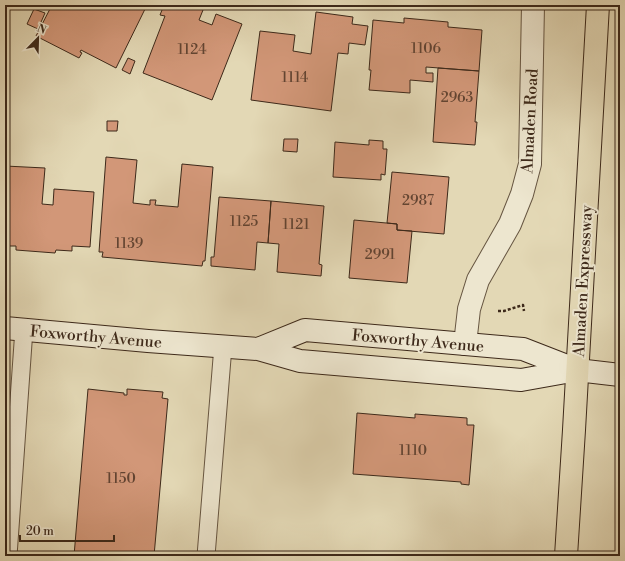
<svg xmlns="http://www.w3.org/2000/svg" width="625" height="561" font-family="'Libre Bodoni',serif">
	<rect width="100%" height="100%" fill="#e3d8b5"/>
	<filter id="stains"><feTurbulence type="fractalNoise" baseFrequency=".005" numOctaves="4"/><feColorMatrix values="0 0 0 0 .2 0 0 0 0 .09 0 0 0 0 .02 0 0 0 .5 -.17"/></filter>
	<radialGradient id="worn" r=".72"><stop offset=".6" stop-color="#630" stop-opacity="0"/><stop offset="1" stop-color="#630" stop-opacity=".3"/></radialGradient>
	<!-- building -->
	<path fill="#d29778" stroke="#3d291a" d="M52,5H147L116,68L81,50L80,52L82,53L79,58L36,36Z
		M164,5H205L199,20L212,25L216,14L242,24L212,100L143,73L165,16L160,15Z
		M34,9L45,13L38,29L27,24Z
		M316,12L353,17L352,24L368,26L365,45L349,43L348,54L338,53L331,111L251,100L260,31L295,35L293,51L311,54Z
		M404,18L448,22V27L482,30L479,71L426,67V73H433V82L410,80V93L369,90L371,70H369L373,20L404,23Z
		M128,58L135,61L130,74L122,70Z
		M438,68L479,71L475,122H477L475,145L433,142Z
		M107,121H118L117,131H107Z
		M284,139H298L297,152L283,151Z
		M369,140L383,141V149H387L385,175L381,174V180L333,177L335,142L369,145Z
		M106,157L137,160L133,203L150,205V200H156L155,205L178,207L182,164L213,167L205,261H203L202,266L102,257L103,252H99Z
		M5,166L45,168L42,204L53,205L54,189L94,192L90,247L72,246V251L56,250L55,253L16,250V246H5Z
		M392,172L449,177L444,234L397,230V224L387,223Z
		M219,197L271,201L268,243L257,242L255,270L211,266V257H214Z
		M271,201L324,206L319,264L322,265L321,276L277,272L279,244L268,243Z
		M354,220L397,224V230L412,231L407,283L349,278Z
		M88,389L124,393V395H127V389L163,392L162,398L168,399L154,556H74Z
		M357,413L415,418V414L467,418V425H474L469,485L461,484V482L353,474Z"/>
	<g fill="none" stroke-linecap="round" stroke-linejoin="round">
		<defs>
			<path id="lane" d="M8,556L24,329
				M206,556L223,346"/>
			<path id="street" d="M465,344L469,309L478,280L510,224L522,194L530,164L533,5"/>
			<path id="secondary" d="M5,328L148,341L258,349L300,361L521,380L577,370
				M258,349L305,330L523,349L577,370L620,375"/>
			<path id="primary" d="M566,556L574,430L598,5"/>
		</defs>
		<!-- lane casing -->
		<use href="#lane" stroke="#665541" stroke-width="19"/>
		<!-- street casing -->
		<use href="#street" stroke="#665541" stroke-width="24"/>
		<!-- secondary casing -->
		<use href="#secondary" stroke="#3d291a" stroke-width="24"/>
		<!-- primary casing -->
		<use href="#primary" stroke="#3d291a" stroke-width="24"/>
		<!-- path -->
		<path stroke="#3d291a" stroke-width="2.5" stroke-dasharray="3 2" stroke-linecap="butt" d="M498,311H504L523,305L524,311"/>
		<!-- lane -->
		<use href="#lane" stroke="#ede6cf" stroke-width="17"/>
		<!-- street -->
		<use href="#street" stroke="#ede6cf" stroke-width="22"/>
		<!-- secondary -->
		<use href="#secondary" stroke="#ede6cf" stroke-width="22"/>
		<!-- primary -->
		<use href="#primary" stroke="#e3d8b5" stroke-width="22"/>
	</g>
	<g text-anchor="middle" stroke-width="4" stroke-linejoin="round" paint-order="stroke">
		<!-- number labels -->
		<g font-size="14" fill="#624432">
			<text x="426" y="53">1106</text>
			<text x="192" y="54">1124</text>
			<text x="295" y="82">1114</text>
			<text x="457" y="102">2963</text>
			<text x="418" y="205">2987</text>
			<text x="244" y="226">1125</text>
			<text x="296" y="229">1121</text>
			<text x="129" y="248">1139</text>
			<text x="380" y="259">2991</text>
			<text x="413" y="455">1110</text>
			<text x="121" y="483">1150</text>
		</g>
		<!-- street labels -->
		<g font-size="16" fill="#3d291a" stroke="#ede6cf">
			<text transform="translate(529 121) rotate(-87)" y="6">Almaden Road</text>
			<text transform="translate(582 281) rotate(-87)" y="6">Almaden Expressway</text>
			<text transform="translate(96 336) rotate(5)" y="6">Foxworthy Avenue</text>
			<text transform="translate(418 340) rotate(5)" y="6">Foxworthy Avenue</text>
		</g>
	</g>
	<!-- margin -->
	<rect width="625" height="561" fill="none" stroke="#e3d8b5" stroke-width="20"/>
	<rect x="6" y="6" width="613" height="549" fill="none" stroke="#3d291a" stroke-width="2"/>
	<rect x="10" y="10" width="605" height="541" fill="none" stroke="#3d291a"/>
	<!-- north arrow -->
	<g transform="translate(38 38) rotate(23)" stroke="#ede6cf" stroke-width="3" paint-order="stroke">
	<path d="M0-3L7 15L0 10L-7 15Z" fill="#3d291a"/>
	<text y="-6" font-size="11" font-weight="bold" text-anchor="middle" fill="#3d291a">N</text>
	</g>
	<!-- scale -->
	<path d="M20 535v6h94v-6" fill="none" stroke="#3d291a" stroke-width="2"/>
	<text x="26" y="535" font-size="12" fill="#3d291a" stroke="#ede6cf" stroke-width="3" paint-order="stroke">20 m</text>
	<rect width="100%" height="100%" filter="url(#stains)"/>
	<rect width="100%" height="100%" fill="url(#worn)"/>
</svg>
